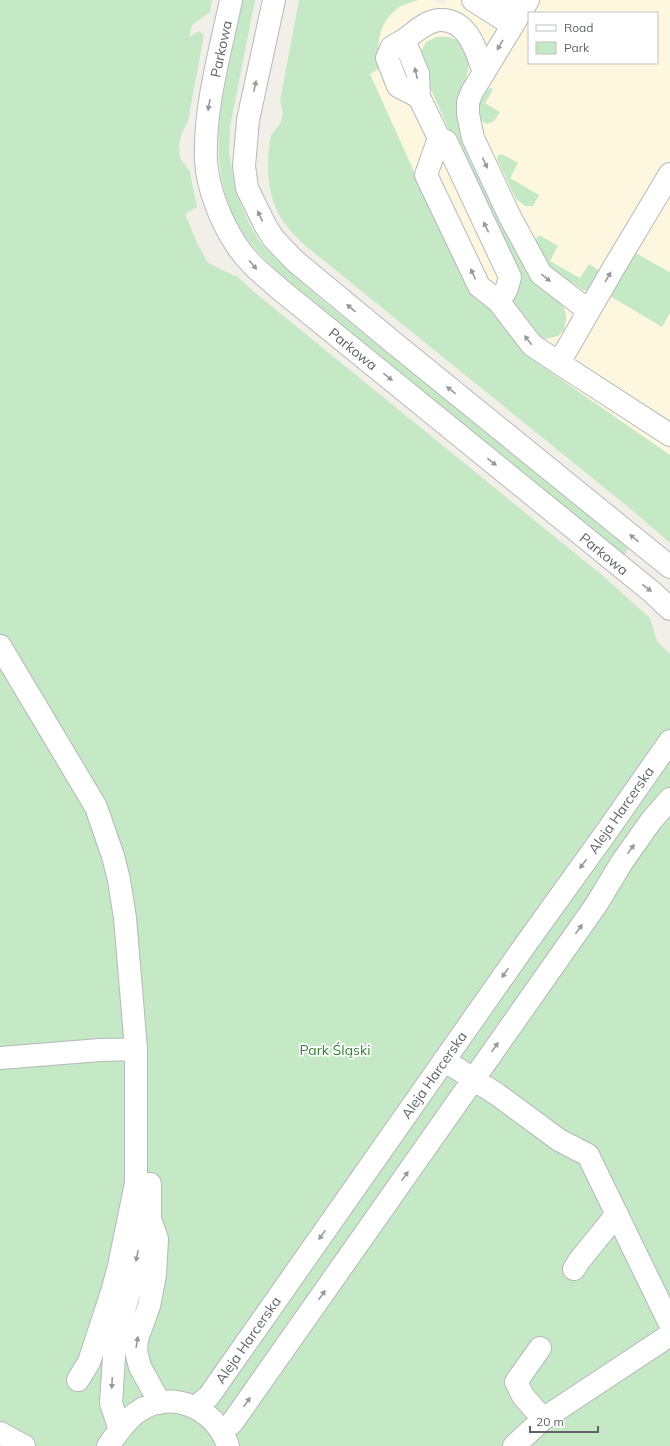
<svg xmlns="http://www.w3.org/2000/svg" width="670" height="1446" font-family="Mulish,sans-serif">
	<rect width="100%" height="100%" fill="#f1efe8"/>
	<!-- commercial -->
	<path fill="#fef7e0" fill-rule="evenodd" d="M419,0H431L444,4L446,1L445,0H670V455L530,358L489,308L468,280L448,247L369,74L382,67L379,57L378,43L382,28L386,20L399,7ZM529,13H657V63H529Z"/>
	<!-- green -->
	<path fill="#c5e8c5" d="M0,0H212L210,12L192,25L189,37L199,31L204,35L188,121L181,135L179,146L180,158L190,172L197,207L185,214L197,243L208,263L235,276H237L254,292L603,576L650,618L657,641L670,654V1446H0Z
		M243,0H255L230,127L229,153L236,193L251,227L261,244L290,272L327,304L628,548L626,553L623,554L291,283C274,268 256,252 243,233C197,164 228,74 243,0Z
		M299,0H419C413,2 406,3 401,6C397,8 394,11 391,14C377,30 376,48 382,67L370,74L448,247L468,280L489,308L530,358L670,455V543L632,510L307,247C282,224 271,209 268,174C268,161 268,149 271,137C272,131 278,128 281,122C284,115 282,108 280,101Z
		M437,37C446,36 454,37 461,43C480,63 459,87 457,108C456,114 457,119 458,124L528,276L536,284L553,295L563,306L566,314V320L564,330L558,336L545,339L538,336L513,307L462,159L424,74L420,56L421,51L426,42Z
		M491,88L493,89L485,103L500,112L494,121L487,124L480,120L477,107L487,90Z
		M502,154L518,163L510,178L539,195L533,206H525L516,199L497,159L498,155Z
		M539,236H541L558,246L550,261L580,278L589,264L597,269L599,272L588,291L583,290L549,267L545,263L536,241L537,237Z
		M636,253L669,272L670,271V313L662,327L610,296Z"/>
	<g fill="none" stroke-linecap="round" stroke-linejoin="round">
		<defs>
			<path id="minor" d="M231,0C220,53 204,107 206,161C208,190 221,222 237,246C249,264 266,277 282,291L652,592L670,609
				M274,0L248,120L244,166L247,188L265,225L273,238L295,261L394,343L670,567
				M473,0L512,25
				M504,0L521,11
				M528,0L472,92L468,102V114L473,138L510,217L541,274L589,311
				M404,40L392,47L387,58L398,86L419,97
				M484,73C477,52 468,18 439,20C426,21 414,33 404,40L418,74L419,97L439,138L446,141L510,277L507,288L499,302L532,345L559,363
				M439,138L426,175L479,286L499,302
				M670,174L613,269L559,363L670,435
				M0,646L96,807L113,856L119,880L125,918L136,1049V1183L119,1266L112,1292L89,1362L78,1380
				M0,1058L100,1050L136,1049
				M444,1060L498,1095L559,1140L588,1155L670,1324
				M150,1184V1219L157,1239L155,1275L149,1306L137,1339L136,1351L140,1367L160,1403
				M574,1269L579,1261L617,1214
				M540,1348L516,1382L523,1396L543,1419
				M196,1407L209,1396L216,1386L528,941L605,834L670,741
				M120,1430L111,1403L115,1341L131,1286L140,1242L150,1219
				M222,1431L232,1423L596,905L622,862L651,821L670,799
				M0,1433L24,1446
				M108,1446C117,1434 124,1422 136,1413C170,1387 216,1408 228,1446
				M514,1446L543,1419L670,1335"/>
		</defs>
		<!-- minor casing -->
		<use href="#minor" stroke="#b5b8bc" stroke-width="24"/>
		<!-- minor -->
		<use href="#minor" stroke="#fff" stroke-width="22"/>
	</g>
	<!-- one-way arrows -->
	<defs><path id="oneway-solid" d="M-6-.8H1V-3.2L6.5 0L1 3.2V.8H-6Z"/></defs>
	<g fill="#979a9d">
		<use href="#oneway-solid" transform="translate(500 45) rotate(120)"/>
		<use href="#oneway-solid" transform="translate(416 73) rotate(-103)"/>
		<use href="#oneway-solid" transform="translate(255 86) rotate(-78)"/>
		<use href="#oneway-solid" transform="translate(209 105) rotate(100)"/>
		<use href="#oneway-solid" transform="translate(485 163) rotate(65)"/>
		<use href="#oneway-solid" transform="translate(260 216) rotate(-115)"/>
		<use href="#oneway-solid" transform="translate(486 227) rotate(-116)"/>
		<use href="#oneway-solid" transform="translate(253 265) rotate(49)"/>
		<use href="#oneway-solid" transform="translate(473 274) rotate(-115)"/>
		<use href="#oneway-solid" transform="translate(608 277) rotate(-60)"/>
		<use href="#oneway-solid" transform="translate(546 278) rotate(39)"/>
		<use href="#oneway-solid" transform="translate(351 308) rotate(-140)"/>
		<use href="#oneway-solid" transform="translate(528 340) rotate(-128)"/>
		<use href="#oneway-solid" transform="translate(388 377) rotate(39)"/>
		<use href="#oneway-solid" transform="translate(451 390) rotate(-141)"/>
		<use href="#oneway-solid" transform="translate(492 462) rotate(39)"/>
		<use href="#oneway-solid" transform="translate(634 538) rotate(-141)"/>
		<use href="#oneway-solid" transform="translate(647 588) rotate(38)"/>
		<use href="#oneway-solid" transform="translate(631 849) rotate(-54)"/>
		<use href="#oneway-solid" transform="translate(583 864) rotate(126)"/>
		<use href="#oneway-solid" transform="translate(579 929) rotate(-54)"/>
		<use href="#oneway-solid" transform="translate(505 973) rotate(125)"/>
		<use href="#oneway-solid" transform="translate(495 1047) rotate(-55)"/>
		<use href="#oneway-solid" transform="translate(405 1176) rotate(-55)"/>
		<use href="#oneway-solid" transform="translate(322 1235) rotate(125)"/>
		<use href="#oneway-solid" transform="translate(137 1256) rotate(102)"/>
		<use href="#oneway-solid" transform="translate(322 1295) rotate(-55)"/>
		<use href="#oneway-solid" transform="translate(137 1342) rotate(-81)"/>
		<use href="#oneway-solid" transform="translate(112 1383) rotate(93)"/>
		<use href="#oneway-solid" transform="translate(247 1402) rotate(-55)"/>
	</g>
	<g text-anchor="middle" stroke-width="3.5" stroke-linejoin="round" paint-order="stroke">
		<!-- street labels -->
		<g font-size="14" fill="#5f6368" stroke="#fff">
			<text transform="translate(221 49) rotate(-78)" y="5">Parkowa</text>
			<text transform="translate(353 349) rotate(39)" y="5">Parkowa</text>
			<text transform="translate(604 554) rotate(39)" y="5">Parkowa</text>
			<text transform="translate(621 810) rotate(-55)" y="5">Aleja Harcerska</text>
			<text transform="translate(434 1075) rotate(-55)" y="5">Aleja Harcerska</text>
			<text transform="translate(248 1340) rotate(-55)" y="5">Aleja Harcerska</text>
		</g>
		<!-- park labels -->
		<g font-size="14" fill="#348238" stroke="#fff">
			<text x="335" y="1055">Park Śląski</text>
		</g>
	</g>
	<!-- legend -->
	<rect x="528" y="12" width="130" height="52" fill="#ffffff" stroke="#bfc1c3"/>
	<rect x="536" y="25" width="20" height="6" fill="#ffffff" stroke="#bfc1c3"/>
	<text x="564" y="32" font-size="12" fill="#5f6368">Road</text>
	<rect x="536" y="42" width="20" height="12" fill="#c5e8c5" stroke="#bfc1c3"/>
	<text x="564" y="52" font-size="12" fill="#5f6368">Park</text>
	<!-- scale -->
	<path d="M530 1426v6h68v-6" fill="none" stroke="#5f6368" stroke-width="2"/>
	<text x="536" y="1426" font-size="12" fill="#5f6368" stroke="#ffffff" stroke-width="3" paint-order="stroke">20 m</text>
</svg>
